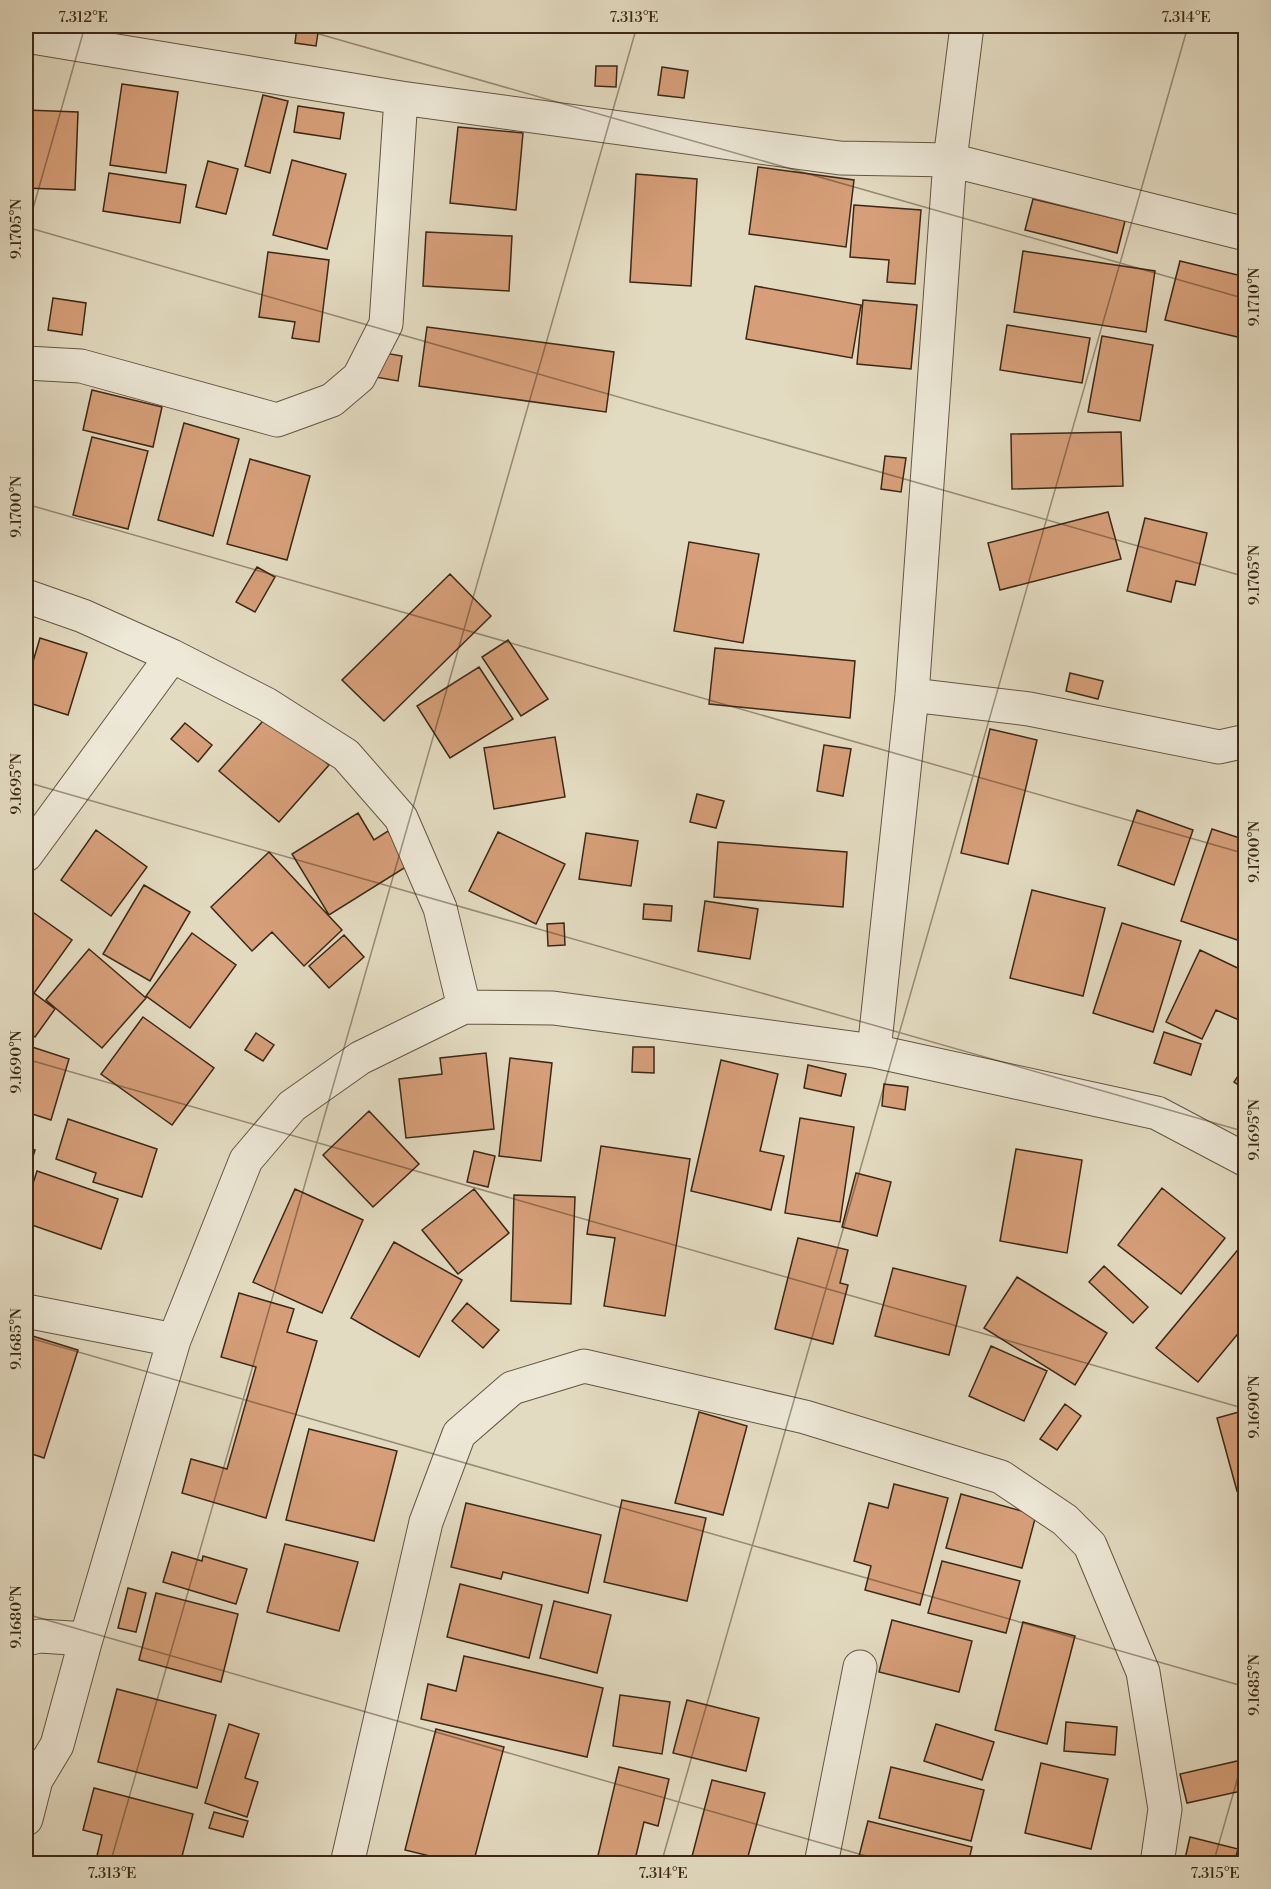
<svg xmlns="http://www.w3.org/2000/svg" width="1271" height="1889" font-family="'Libre Bodoni',serif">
	<rect width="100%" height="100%" fill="#e3dbc1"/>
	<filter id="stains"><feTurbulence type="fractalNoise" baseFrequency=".00333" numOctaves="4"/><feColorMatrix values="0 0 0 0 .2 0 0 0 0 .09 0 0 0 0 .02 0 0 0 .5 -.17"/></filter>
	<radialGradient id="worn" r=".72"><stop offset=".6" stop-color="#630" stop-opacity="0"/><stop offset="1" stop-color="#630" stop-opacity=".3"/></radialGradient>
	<!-- building -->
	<path fill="#d69f79" stroke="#3b2817" stroke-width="1.5" d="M297,26H319L316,46L295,43Z
		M596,66H617L616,87L595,86Z
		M662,67L688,71L684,98L658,95Z
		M122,84L178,92L166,173L110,165Z
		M263,95L288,101L270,173L245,166Z
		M298,106L344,113L340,139L294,132Z
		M26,110L78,112L75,190L26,188Z
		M458,127L523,133L516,210L450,203Z
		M292,160L346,174L327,249L273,235Z
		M208,161L238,169L226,214L196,207Z
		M758,167L854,180L846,247L749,234Z
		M109,173L186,185L180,223L103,211Z
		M636,174L697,179L691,286L630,282Z
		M1033,199L1125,221L1117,253L1025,230Z
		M854,205L921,210L915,284L887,282L889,260L850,257Z
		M426,232L512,236L509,291L423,286Z
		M1023,251L1155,271L1146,332L1014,312Z
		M268,252L329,260L319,342L292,338L295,322L259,317Z
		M1180,261L1246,277V339L1165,320Z
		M755,286L861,305L852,358L746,339Z
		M53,298L86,303L82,335L48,330Z
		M863,300L917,305L911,369L857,364Z
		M1007,325L1090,338L1082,383L1000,370Z
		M427,327L614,352L606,412L419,386Z
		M1102,336L1153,345L1140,421L1088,412Z
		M379,352L402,356L398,381L375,377Z
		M92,390L162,407L153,447L83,430Z
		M184,423L239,439L213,536L158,520Z
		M1121,432L1123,486L1012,489L1011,434Z
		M92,437L148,451L128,529L73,515Z
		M885,456L906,458L901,492L881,489Z
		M250,459L310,476L287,560L227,544Z
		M1108,512L1121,559L1000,590L988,543Z
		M1145,518L1207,533L1195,585L1176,581L1171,602L1127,591Z
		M689,542L759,554L743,643L674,631Z
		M257,567L275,577L255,612L236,602Z
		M450,574L491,616L384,721L342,680Z
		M40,638L87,653L68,715L26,702V685Z
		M508,640L548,699L521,716L482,657Z
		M715,648L855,661L850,718L709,704Z
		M479,667L513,719L450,758L417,706Z
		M1070,673L1103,681L1098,699L1066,691Z
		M269,714L329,765L279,822L219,771Z
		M185,723L212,745L198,762L171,739Z
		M990,729L1037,740L1008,864L961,853Z
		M555,737L565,797L494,809L484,748Z
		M824,745L851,749L843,796L817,791Z
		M697,794L724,801L716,828L690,822Z
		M1137,810L1193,830L1174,885L1118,865Z
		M358,813L374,840L388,831L409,865L329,915L292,854Z
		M1212,829L1246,840V943L1181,921Z
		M96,830L147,867L111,916L61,880Z
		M498,832L565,864L536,924L469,891Z
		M586,833L638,841L631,886L579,879Z
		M718,842L847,852L843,907L714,897Z
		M269,852L342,930L304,966L272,932L252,951L211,907Z
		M144,885L190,912L150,981L103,954Z
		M1032,890L1105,908L1083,996L1010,978Z
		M705,901L758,909L750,959L698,951Z
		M644,904L672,906L671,921L643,919Z
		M27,908L72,940L34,993L55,1009L35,1037L26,1030V910Z
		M564,923L565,945L548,946L547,924Z
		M1122,923L1181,941L1153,1032L1093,1013Z
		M192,933L236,965L190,1028L146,996Z
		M344,935L364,957L329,988L309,966Z
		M89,949L146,998L102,1048L46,1000Z
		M1200,950L1246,972V1006L1239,1020L1216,1010L1202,1039L1166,1022Z
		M143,1017L214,1068L172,1125L101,1074Z
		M1164,1032L1201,1044L1191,1075L1154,1063Z
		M256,1033L274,1045L263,1061L245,1050Z
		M26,1045L69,1059L51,1120L26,1112Z
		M633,1047H654V1073L632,1072Z
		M486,1053L494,1129L406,1138L399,1079L442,1074L440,1058Z
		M510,1058L552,1063L541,1161L499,1156Z
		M721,1060L778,1074L760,1151L784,1156L771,1210L691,1191Z
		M1246,1064V1090L1234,1082Z
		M808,1065L846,1074L841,1096L804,1088Z
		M884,1084L908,1087L905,1110L882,1106Z
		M369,1111L419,1164L373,1207L323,1155Z
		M800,1118L854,1127L840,1222L785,1213Z
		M68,1119L157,1149L142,1197L93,1182L96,1173L56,1159Z
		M601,1146L690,1159L665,1316L604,1306L615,1238L587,1234Z
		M26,1147L35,1150L26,1180Z
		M1016,1149L1082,1160L1067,1253L1000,1241Z
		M474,1151L495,1156L488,1187L467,1182Z
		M37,1171L118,1199L101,1249L26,1223V1205Z
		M856,1173L891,1182L877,1236L842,1227Z
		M1162,1188L1225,1238L1181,1294L1118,1245Z
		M295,1189L363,1220L322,1313L253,1282Z
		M474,1189L509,1233L458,1274L422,1230Z
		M514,1195L575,1197L571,1304L511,1301Z
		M798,1238L848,1250L840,1283L848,1285L833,1344L775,1329Z
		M1246,1240V1324L1198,1382L1156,1348Z
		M394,1242L462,1280L419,1357L351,1318Z
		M1104,1266L1148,1307L1133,1323L1089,1282Z
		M893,1268L966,1286L949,1355L875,1336Z
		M1017,1277L1107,1333L1075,1385L984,1328Z
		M239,1293L294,1309L287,1332L317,1341L266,1518L182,1493L191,1459L227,1469L256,1367L221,1357Z
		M467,1303L499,1330L483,1348L452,1321Z
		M26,1334L78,1350L44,1458L26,1452Z
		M991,1346L1047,1371L1024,1421L969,1396Z
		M1065,1404L1081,1416L1057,1450L1040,1439Z
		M1246,1410V1489L1237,1491L1217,1418Z
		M699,1412L747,1426L723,1515L675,1503Z
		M309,1429L397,1451L374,1541L286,1520Z
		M26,1471L33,1473L26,1497Z
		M894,1484L948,1498L920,1605L865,1590L871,1566L854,1561L869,1503L888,1508Z
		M961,1494L1036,1515L1022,1568L946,1548Z
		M622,1500L706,1518L687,1601L604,1582Z
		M466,1503L601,1535L588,1593L503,1572L501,1579L451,1567Z
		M285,1544L358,1562L339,1631L267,1612Z
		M172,1552L202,1561L203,1556L247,1569L236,1604L163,1582Z
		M942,1561L1020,1581L1006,1633L928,1613Z
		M460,1584L542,1605L529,1658L447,1637Z
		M128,1588L146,1593L136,1632L118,1628Z
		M156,1593L238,1614L221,1682L139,1660Z
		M554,1601L611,1615L597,1673L540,1658Z
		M892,1620L972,1641L959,1692L879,1672Z
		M1023,1622L1075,1636L1047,1744L995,1730Z
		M464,1656L603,1688L587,1757L421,1719L428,1684L456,1691Z
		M117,1689L216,1715L197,1788L98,1762Z
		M620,1695L670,1702L662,1754L613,1746Z
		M687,1700L759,1718L746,1771L673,1753Z
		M1066,1722L1117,1727L1115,1755L1064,1751Z
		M229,1724L259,1734L245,1778L258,1782L247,1817L205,1803Z
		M936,1724L994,1742L982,1780L924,1761Z
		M436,1729L504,1747L473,1864H432L434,1857L405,1850Z
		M1246,1759V1790L1187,1803L1180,1774Z
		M1041,1763L1108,1779L1091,1849L1025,1833Z
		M619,1767L669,1779L658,1826L644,1822L634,1864H596Z
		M891,1767L984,1790L971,1841L879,1818Z
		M712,1780L765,1793L746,1864H690Z
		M94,1788L193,1814L180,1864H95L102,1835L83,1830Z
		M214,1812L248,1821L243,1837L209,1828Z
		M868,1821L972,1847L968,1864H857Z
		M1190,1837L1238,1849L1234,1864H1204L1185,1859Z"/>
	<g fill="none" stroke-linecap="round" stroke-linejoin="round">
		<defs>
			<path id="minor" d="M26,36L401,98L386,324L359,377L332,400L277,420L81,366L26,363
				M401,98L840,158L950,160L1246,234
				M26,596L83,616L172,656L26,855
				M172,656L266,704L346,755L401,818L440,908L464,1007
				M912,695L1029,709L1219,747L1246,741
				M874,1051L912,695L950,160L967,26
				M26,1311L174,1340L86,1639L40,1636L26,1639
				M174,1340L246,1160L292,1106L360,1058L464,1007L553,1008L874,1051L1157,1113L1246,1160
				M26,1764L36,1780L26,1819
				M36,1780L57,1745L86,1639
				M347,1864L426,1522L459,1434L512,1388L584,1366L805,1417L1001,1477L1065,1520L1090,1545L1143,1672L1165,1809L1157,1864
				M821,1864L860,1667"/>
		</defs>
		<!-- minor casing -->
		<use href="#minor" stroke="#655542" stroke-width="35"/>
		<!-- minor -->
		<use href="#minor" stroke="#ede8d7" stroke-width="33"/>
	</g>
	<!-- ticks -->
	<path fill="none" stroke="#3b2817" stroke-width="1.5" stroke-opacity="0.45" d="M291,26L1246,299M26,227L1246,577M26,233L85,26M26,504L1246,854M26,782L1246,1132M26,1059L1246,1409M26,1337L1246,1687M26,1614L894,1864M110,1864L637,26M661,1864L1188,26M1213,1864L1246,1749"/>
	<!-- margin -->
	<rect width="1271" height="1889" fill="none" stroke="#e3dbc1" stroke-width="66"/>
	<rect x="33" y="33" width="1205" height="1823" fill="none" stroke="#3b2817" stroke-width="2"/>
	<g font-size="15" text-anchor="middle" fill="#3b2817">
		<text x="83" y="22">7.312°E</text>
		<text x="634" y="22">7.313°E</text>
		<text x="1186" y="22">7.314°E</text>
		<text transform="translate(16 229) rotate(-90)" y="5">9.1705°N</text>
		<text transform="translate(1254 297) rotate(-90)" y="5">9.1710°N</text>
		<text transform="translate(16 507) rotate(-90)" y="5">9.1700°N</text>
		<text transform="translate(1254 575) rotate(-90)" y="5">9.1705°N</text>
		<text transform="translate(16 784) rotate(-90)" y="5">9.1695°N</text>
		<text transform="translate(1254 852) rotate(-90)" y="5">9.1700°N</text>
		<text transform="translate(16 1062) rotate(-90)" y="5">9.1690°N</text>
		<text transform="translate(1254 1130) rotate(-90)" y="5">9.1695°N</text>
		<text transform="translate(16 1339) rotate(-90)" y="5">9.1685°N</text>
		<text transform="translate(1254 1407) rotate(-90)" y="5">9.1690°N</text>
		<text transform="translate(16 1617) rotate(-90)" y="5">9.1680°N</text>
		<text transform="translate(1254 1685) rotate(-90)" y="5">9.1685°N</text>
		<text x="112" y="1878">7.313°E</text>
		<text x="663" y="1878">7.314°E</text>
		<text x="1215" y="1878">7.315°E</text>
	</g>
	<rect width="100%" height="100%" filter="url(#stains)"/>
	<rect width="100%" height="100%" fill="url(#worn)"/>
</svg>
